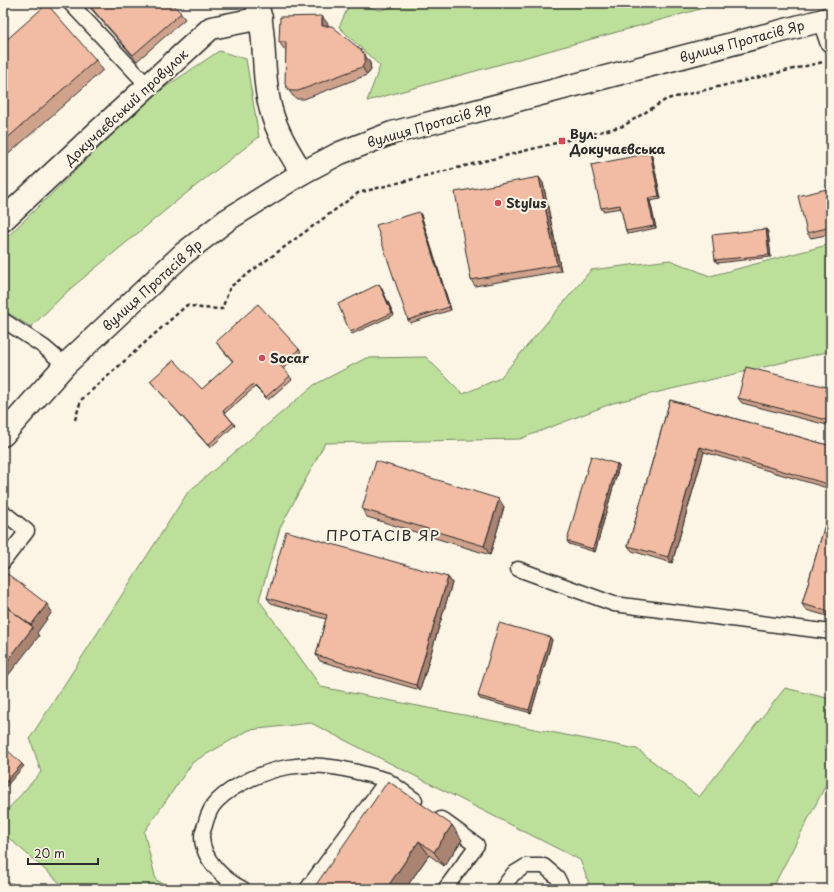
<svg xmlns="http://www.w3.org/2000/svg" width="834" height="892" font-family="'Playpen Sans',sans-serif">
	<rect width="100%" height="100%" fill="#fcf5e5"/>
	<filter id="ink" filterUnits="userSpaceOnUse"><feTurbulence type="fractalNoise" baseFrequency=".025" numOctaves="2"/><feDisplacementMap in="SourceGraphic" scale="8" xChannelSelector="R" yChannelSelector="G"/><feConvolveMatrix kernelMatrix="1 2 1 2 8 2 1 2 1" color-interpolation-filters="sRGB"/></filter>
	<g filter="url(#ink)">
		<!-- green -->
		<path fill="#bce09a" stroke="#748662" d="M350,3L380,10L410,3H722L367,101L380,66L339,27Z
			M219,51L246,59L259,137L184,195L70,289L31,327L3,310V241L152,96Z
			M831,244V351L613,403L520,439L325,443L280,528L259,600L321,687L637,749L699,797L785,688L831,699V775L772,889H591L580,860L311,723L249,730L193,762L144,832L156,880L176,889H67L3,833V815L41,772L30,738L188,492L314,385L366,358L426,357L463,394L500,378L591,270L670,260L710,276Z"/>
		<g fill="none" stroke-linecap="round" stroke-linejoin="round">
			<defs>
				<path id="service" d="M70,3L148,86
					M3,320L44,347L65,365
					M3,512L27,531L3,562
					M518,569L614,604L831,632
					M441,819L477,845L445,889
					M243,889C224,879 202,860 202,836C202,833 204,828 205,825C207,817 211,807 217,801C234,784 265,771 288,767C321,761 355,771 387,780
					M307,889L387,780L415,800
					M502,889L513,874L526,866H544L557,877L563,889"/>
				<path id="minor" d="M257,3C267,38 261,75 271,110C277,133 290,153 302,173
					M824,20L831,41
					M3,220L95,134L211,28L261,18"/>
				<path id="secondary" d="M3,435L65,365L183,254L227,220L302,173L340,153L392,133L831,18"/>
			</defs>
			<!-- service casing -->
			<use href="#service" stroke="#2b2b2b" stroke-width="17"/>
			<!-- minor casing -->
			<use href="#minor" stroke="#2b2b2b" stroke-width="25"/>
			<!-- secondary casing -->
			<use href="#secondary" stroke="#2b2b2b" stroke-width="25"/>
			<!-- path -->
			<path stroke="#2b2b2b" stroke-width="2.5" stroke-dasharray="4 3" stroke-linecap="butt" d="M75,420L81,400L187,305L201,308L222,309L230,287L358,193L623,126L667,99L823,62
				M3,882L18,886L45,889"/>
			<!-- service -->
			<use href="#service" stroke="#fcf5e5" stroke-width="14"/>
			<!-- minor -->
			<use href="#minor" stroke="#fcf5e5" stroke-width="22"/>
			<!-- secondary -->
			<use href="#secondary" stroke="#fcf5e5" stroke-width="22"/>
		</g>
		<!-- wall -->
		<path fill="#cfa28c" stroke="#2b2b2b" d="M86,3H172L185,19L137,61Z
			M328,24V26L361,50L370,63L371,70L367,75L304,99H297L293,96L287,88L286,50H285L279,42Z
			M3,43L96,60L103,70L3,159Z
			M650,153L652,156L661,199L650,201L656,228L628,234L626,231L621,208L603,211L601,208Z
			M543,183L561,271L475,286L471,280Z
			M831,188V234L811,238L807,233Z
			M419,212L421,215L451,310L410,323L408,320Z
			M766,229L768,232L771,257L717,263L715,260Z
			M381,287L394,315L352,334L350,332Z
			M216,342L299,349L301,352L283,369L292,379L268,400L255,387L225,413L235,425L210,448L150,381L202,389L233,362Z
			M831,388V426L742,403L738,398Z
			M670,400L831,446V489L704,452L672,563L632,551L628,546Z
			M619,466L595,552L569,544L567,541Z
			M499,499L504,507L490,555L367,517L362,509Z
			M831,504V617L806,610L802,604Z
			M448,577L452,583L420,690L320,661L316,655L326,619L271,603L267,598Z
			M550,637L552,640L531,713L480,699L478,696Z
			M388,781L462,840L444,866L429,855L405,889Z"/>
		<!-- shaded-wall -->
		<path fill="#a98472" stroke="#2b2b2b" d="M322,16L328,24V34L322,26Z
			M365,55L370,63L371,70L367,75L362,67Z
			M650,153L652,156L661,199L659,196Z
			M539,177L543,183L561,271L557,265Z
			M648,198L650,201L656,228L654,226Z
			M419,212L421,215L451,310L449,307Z
			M766,229L768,232L771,257L769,255Z
			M379,284L381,287L394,315L392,313Z
			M700,447L704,452L672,563L668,557Z
			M617,464L619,466L595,552L593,549Z
			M499,499L504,507L490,555L484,546Z
			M448,577L452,583L420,690L416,685Z
			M47,604L52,612L37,633L39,636L3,682V667L33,627L31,625Z
			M550,637L552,640L531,713L529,710Z
			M22,764L24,766L3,790V785Z
			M452,825L462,840L444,866L434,852Z
			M419,841L429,855L405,889H386Z"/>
		<!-- building -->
		<path fill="#f1bca3" stroke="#2b2b2b" d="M87,3H172L181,13L133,55Z
			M47,4L96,60L3,142V43Z
			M322,16V26H332L361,50L365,55V62L362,67L298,91H291L287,88L285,84L286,42H279L280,17Z
			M650,153L659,196L648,198L654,226L626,231L620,205L601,208L591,165Z
			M539,177L557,265L471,280L455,192Z
			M831,188V227L807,233L798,196Z
			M419,212L449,307L408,320L376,225Z
			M766,229L769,255L715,260L712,235Z
			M379,284L392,313L350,332L338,304Z
			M258,304L299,349L281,366L290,376L266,397L253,384L223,411L233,423L208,445L150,381L174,360L202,389L233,361L216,342Z
			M746,367L831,388V421L738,398Z
			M670,400L831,446V485L700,447L668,557L628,546Z
			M591,456L617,464L593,549L567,541Z
			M376,461L499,499L484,546L362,509Z
			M831,504V612L802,604Z
			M286,531L448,577L416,685L316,655L327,615L267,598Z
			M5,572L47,604L31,625L5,606L33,627L3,667V575Z
			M499,623L550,637L529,710L478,696Z
			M831,671V686H828Z
			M3,746L22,764L3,785Z
			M388,781L452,825L434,852L419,841L386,889H313Z"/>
	</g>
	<!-- markers -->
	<g fill="#d1495b" stroke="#fcf5e5" stroke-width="1.5">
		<rect x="558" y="137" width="8" height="8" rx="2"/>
		<circle cx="498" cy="203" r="4"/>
		<circle cx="262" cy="358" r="4"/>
	</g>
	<g text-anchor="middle" stroke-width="4" stroke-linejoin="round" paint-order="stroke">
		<!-- street labels -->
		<g font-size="13" fill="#2b2b2b" stroke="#fcf5e5">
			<text transform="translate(742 41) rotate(-15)" y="5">вулиця Протасів Яр</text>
			<text transform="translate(126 107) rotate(-43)" y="5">Докучаєвський провулок</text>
			<text transform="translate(429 125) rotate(-16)" y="5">вулиця Протасів Яр</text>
			<text transform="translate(152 285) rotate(-42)" y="5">вулиця Протасів Яр</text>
		</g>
		<!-- poi labels -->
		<g font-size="13" font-weight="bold" fill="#2b2b2b" stroke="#fcf5e5" text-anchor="start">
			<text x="570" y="139">Вул.<tspan x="570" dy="15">Докучаєвська</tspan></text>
			<text x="506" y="208">Stylus</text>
			<text x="270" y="363">Socar</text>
		</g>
		<!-- quarter labels -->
		<g font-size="15" letter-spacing="1" fill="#2b2b2b" stroke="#fcf5e5">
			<text x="383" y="541">ПРОТАСІВ ЯР</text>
		</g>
	</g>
	<!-- margin -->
	<rect width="834" height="892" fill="none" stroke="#fcf5e5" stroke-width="16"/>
	<rect x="8" y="8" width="818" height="876" fill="none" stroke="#2b2b2b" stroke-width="1.5" filter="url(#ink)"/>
	<!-- scale -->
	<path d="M28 858v6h70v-6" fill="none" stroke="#2b2b2b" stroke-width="2"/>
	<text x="34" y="858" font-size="12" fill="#2b2b2b" stroke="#fcf5e5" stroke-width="3" paint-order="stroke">20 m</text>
</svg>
